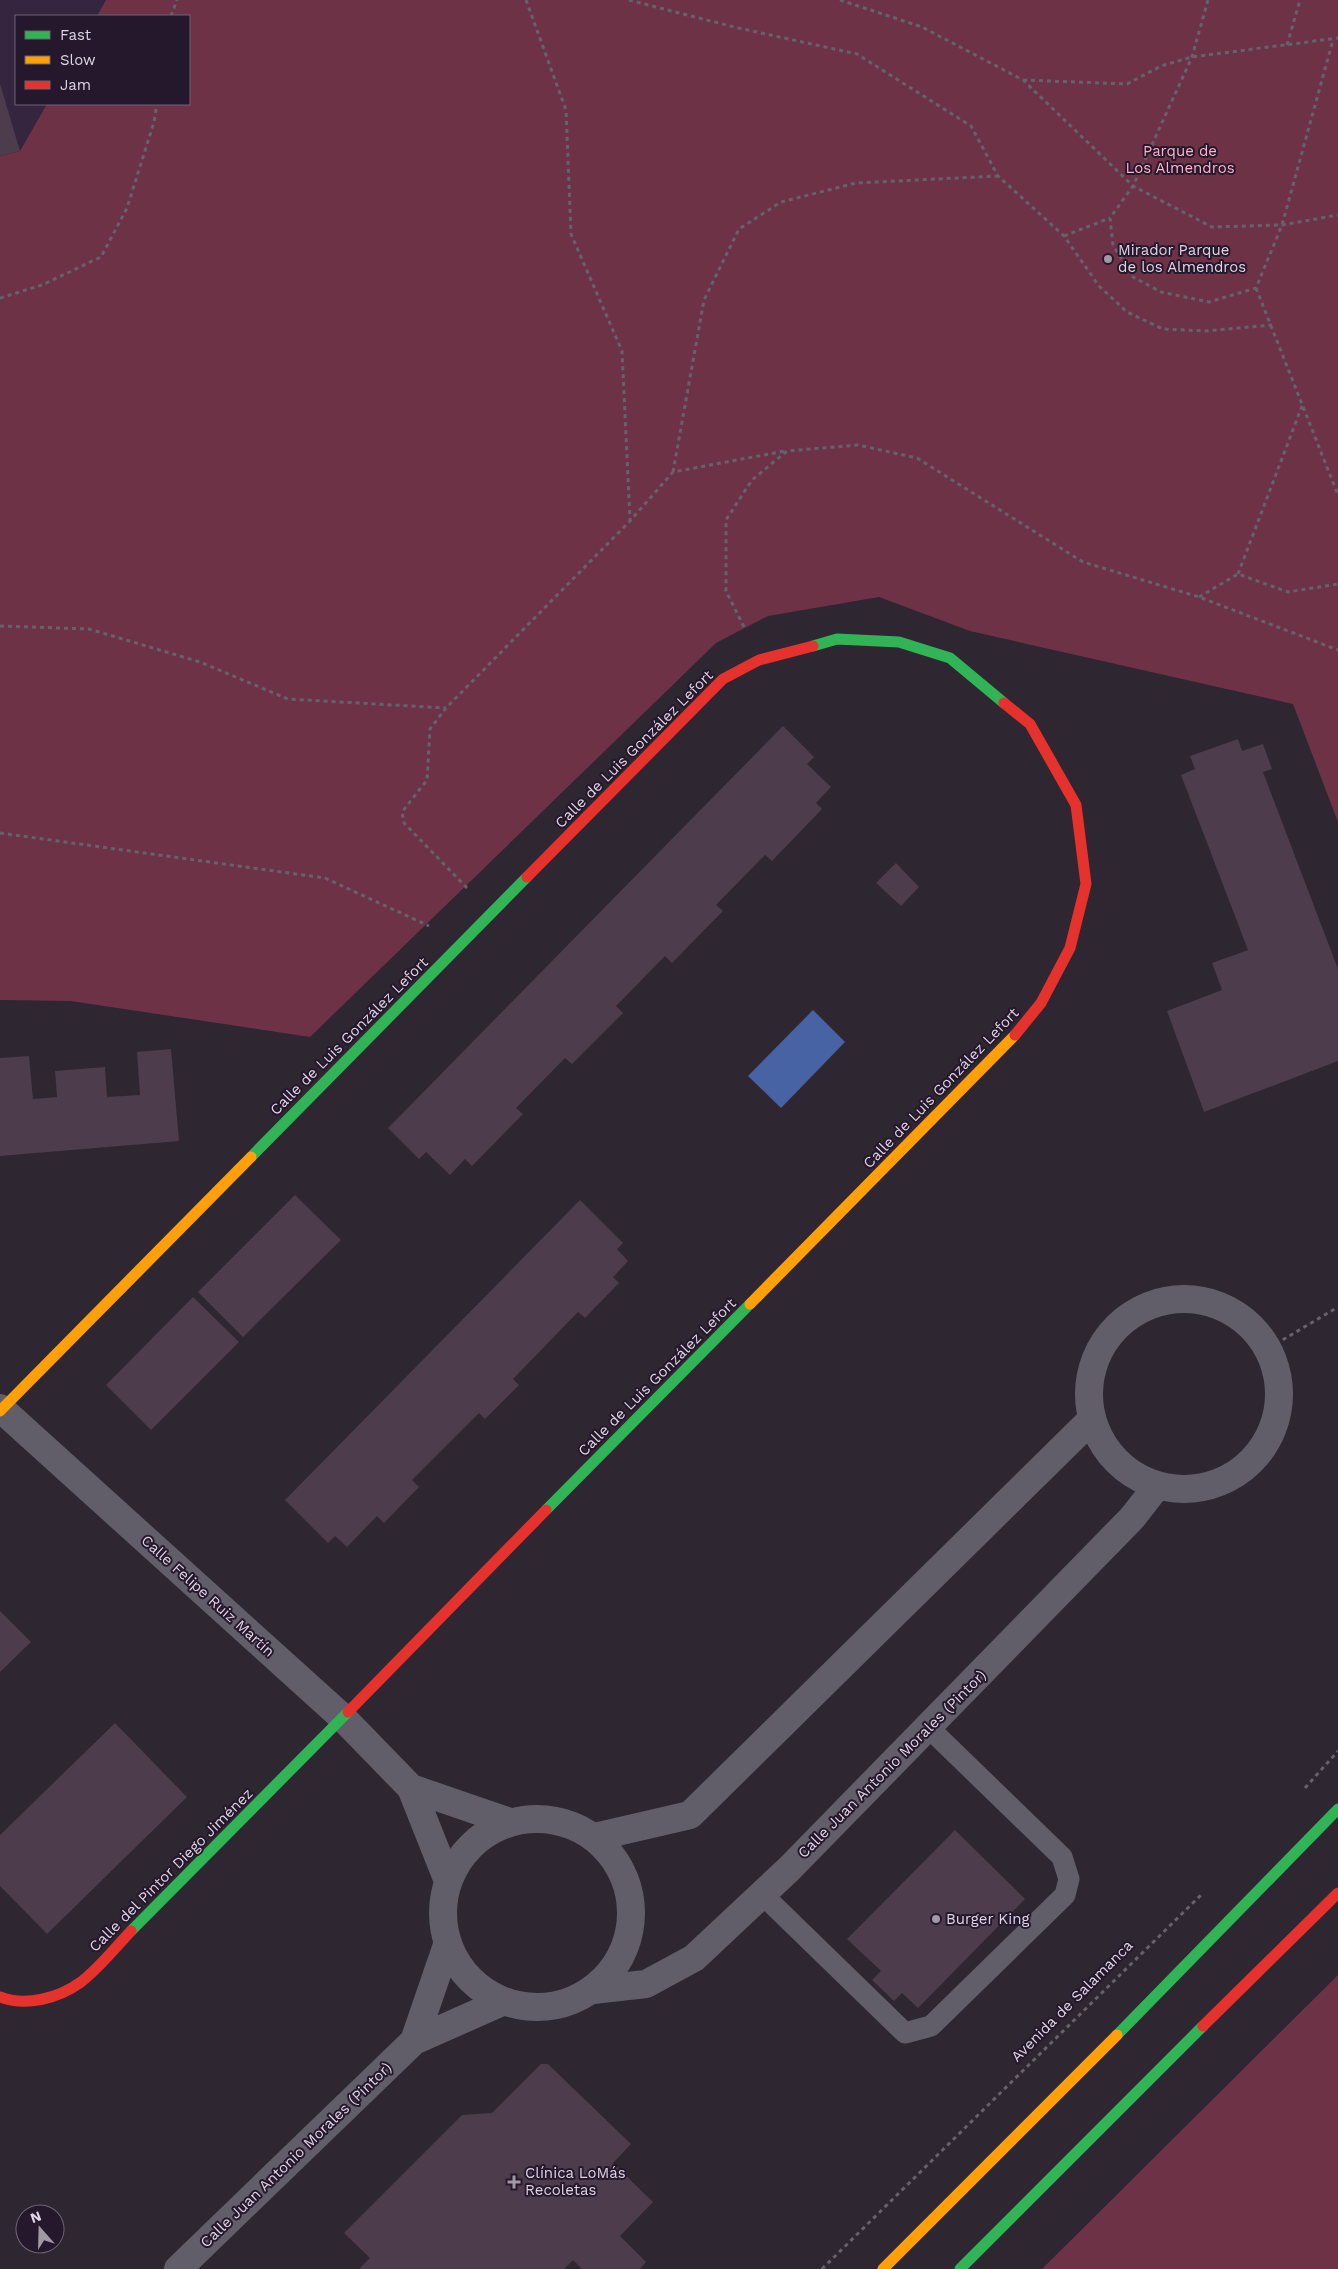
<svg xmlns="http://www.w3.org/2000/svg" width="1338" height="2269" font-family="'Work Sans',sans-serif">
	<rect width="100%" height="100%" fill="#2e2631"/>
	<!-- built -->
	<path fill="#36253f" d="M0,0H106L97,16H16V104H47L20,151L0,156Z"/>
	<!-- green -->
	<path fill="#6e3247" d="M106,0H1338V822L1293,704L970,631L879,597L768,616L716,643L310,1037L71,1001L0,1000V156L20,151L47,104H189V16H97Z
		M1338,1975V2269H1042Z"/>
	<!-- water -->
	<path fill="#4863a4" d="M813,1010L845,1042L781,1108L748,1076Z"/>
	<!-- building -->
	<path fill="#4d3c4b" d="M0,84L20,151L0,156Z
		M783,726L814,757L807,764L831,787L816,803L822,809L772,861L765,855L716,905L723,911L672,963L665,956L616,1006L623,1013L572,1064L565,1058L516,1108L523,1114L472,1166L465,1159L450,1175L426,1152L419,1159L388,1128Z
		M1238,739L1242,751L1263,744L1272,769L1263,772L1338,969V1061L1204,1112L1167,1011L1222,990L1212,963L1248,950L1181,775L1195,769L1190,756Z
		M896,863L919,887L901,906L876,883Z
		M171,1049L179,1141L0,1156V1058L29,1056L33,1099L57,1097L55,1071L105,1067L107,1097L140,1095L137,1052Z
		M295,1195L341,1240L243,1337L198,1292Z
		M580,1200L623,1243L617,1249L628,1261L613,1277L619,1283L585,1318L578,1312L513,1379L519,1385L485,1419L479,1413L412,1480L419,1487L384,1523L377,1516L347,1547L335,1536L328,1543L285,1500Z
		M193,1297L239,1342L151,1430L106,1385Z
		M0,1611L31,1642L0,1672Z
		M115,1723L187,1797L47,1934L0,1886V1835Z
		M955,1830L1025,1899L918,2008L902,1993L894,2001L872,1980L881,1971L847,1939Z
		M541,2064H548L631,2144L613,2163L653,2202L620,2236L646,2262L640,2269H582L573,2260L564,2269H359L370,2258L344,2233L462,2115L492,2113Z"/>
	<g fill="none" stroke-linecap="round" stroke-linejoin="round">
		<!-- path -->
		<path stroke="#65626c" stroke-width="3" stroke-dasharray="4 4" stroke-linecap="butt" d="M526,0L566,110L571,234L622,351L630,520
			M629,0L734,27L857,54L971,126L998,176L1064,236L1099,286L1127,312L1163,329L1205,331L1272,325
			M840,0L922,27L1023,80L1133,186L1212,227L1282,225L1338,215
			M1208,0L1192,57L1133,186L1110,218L1113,245L1133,277L1161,292L1209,302L1256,288L1282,225L1333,40
			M171,16L177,0
			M1287,45L1300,0
			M1023,80L1127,84L1161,66L1192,57L1338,38
			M1064,236L1110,218
			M1256,288L1338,495
			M0,298L42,285L101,257L127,208L154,122L157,104
			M673,472L704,300L739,229L781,202L856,183L998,176
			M1238,574L1302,406
			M1199,597L1238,574L1288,592L1338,584
			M0,626L89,629L200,662L288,699L446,708
			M744,627L726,591V520L752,480L787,451L858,445L917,458L1083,562L1199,597L1338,650
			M0,833L325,878L429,926
			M467,888L404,823L402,812L427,780L430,729L446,708L630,521L673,472L785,451
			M1269,1348L1338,1307
			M1305,1788L1338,1751
			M822,2269L1203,1893"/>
		<!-- lane -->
		<path stroke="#615e6a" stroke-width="21" d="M763,1895L905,2033L931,2026L1065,1895L1069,1879L1062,1857L929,1728"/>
		<!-- street -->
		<path stroke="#615e6a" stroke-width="28" d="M1089 1394a95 95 0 1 1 190 0a95 95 0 1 1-190 0Z
			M0,1408L343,1718L411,1788L448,1881
			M411,1788L510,1822
			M443 1913a94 94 0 1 1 188 0a94 94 0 1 1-188 0Z
			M595,1837L690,1815L1090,1421
			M593,1990L646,1984L694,1958L789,1869L1132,1518L1157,1486
			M414,2041L447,1945
			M178,2269L414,2041L502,2002"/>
		<!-- fast -->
		<path stroke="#30b455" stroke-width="11" d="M813,646L837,639L899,642L950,658L1004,703
			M251,1157L527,877
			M546,1510L750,1304
			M131,1931L348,1712
			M1117,2035L1338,1809
			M960,2269L1203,2026"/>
		<!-- slow -->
		<path stroke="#ff9f0a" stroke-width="11" d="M750,1304L1015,1035
			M0,1411L251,1157
			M883,2269L1117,2035"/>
		<!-- jam -->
		<path stroke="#e5322d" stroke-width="11" d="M1004,703L1030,724L1076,805L1086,884L1070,948L1041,1003L1015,1035
			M527,877L723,679L759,660L813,646
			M348,1712L546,1510
			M0,1997C26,2007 59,1998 81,1982C99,1968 115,1948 131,1931
			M1203,2026L1338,1893"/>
	</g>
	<!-- markers -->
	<g fill="#a198a5" stroke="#25172c" stroke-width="2">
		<circle cx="1108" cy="259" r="5"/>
		<circle cx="936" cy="1919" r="5"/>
		<path d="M511.5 2174.5h5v5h5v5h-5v5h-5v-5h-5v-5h5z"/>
	</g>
	<g text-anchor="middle" stroke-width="4" stroke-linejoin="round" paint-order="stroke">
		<!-- park labels -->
		<g font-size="15" fill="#feb5c8" stroke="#25172c">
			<text x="1180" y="156">Parque de<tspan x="1180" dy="17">Los Almendros</tspan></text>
		</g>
		<!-- poi labels -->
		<g font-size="15" fill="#dfd6e4" stroke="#25172c" text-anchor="start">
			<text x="1118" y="255">Mirador Parque<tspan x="1118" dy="17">de los Almendros</tspan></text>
			<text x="946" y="1924">Burger King</text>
			<text x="525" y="2178">Clínica LoMás<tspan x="525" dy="17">Recoletas</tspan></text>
		</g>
		<!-- street labels -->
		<g font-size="15" fill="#dfd6e4" stroke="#25172c">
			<text transform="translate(634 749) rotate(-45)" y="5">Calle de Luis González Lefort</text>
			<text transform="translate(349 1036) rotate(-45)" y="5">Calle de Luis González Lefort</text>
			<text transform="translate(941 1088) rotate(-46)" y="5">Calle de Luis González Lefort</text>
			<text transform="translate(657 1377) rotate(-45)" y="5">Calle de Luis González Lefort</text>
			<text transform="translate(208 1596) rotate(42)" y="5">Calle Felipe Ruiz Martín</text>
			<text transform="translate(892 1764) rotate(-45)" y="5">Calle Juan Antonio Morales (Pintor)</text>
			<text transform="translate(171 1870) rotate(-45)" y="5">Calle del Pintor Diego Jiménez</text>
			<text transform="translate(1072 2001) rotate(-45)" y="5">Avenida de Salamanca</text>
			<text transform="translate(296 2155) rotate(-44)" y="5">Calle Juan Antonio Morales (Pintor)</text>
		</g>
	</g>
	<!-- legend -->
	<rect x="15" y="15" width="175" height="90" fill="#25172c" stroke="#6f6376"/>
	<rect x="25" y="31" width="25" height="8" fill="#30b455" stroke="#6f6376"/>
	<text x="60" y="40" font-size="15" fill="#dfd6e4">Fast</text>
	<rect x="25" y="56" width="25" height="8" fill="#ff9f0a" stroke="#6f6376"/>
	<text x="60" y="65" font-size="15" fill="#dfd6e4">Slow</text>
	<rect x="25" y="81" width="25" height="8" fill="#e5322d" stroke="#6f6376"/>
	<text x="60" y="90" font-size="15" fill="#dfd6e4">Jam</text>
	<!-- north arrow -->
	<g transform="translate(40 2229) rotate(340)"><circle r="24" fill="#25172c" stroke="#6f6376"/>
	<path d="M0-4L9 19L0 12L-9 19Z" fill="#a198a5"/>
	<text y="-8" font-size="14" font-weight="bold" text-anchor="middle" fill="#dfd6e4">N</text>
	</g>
</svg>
